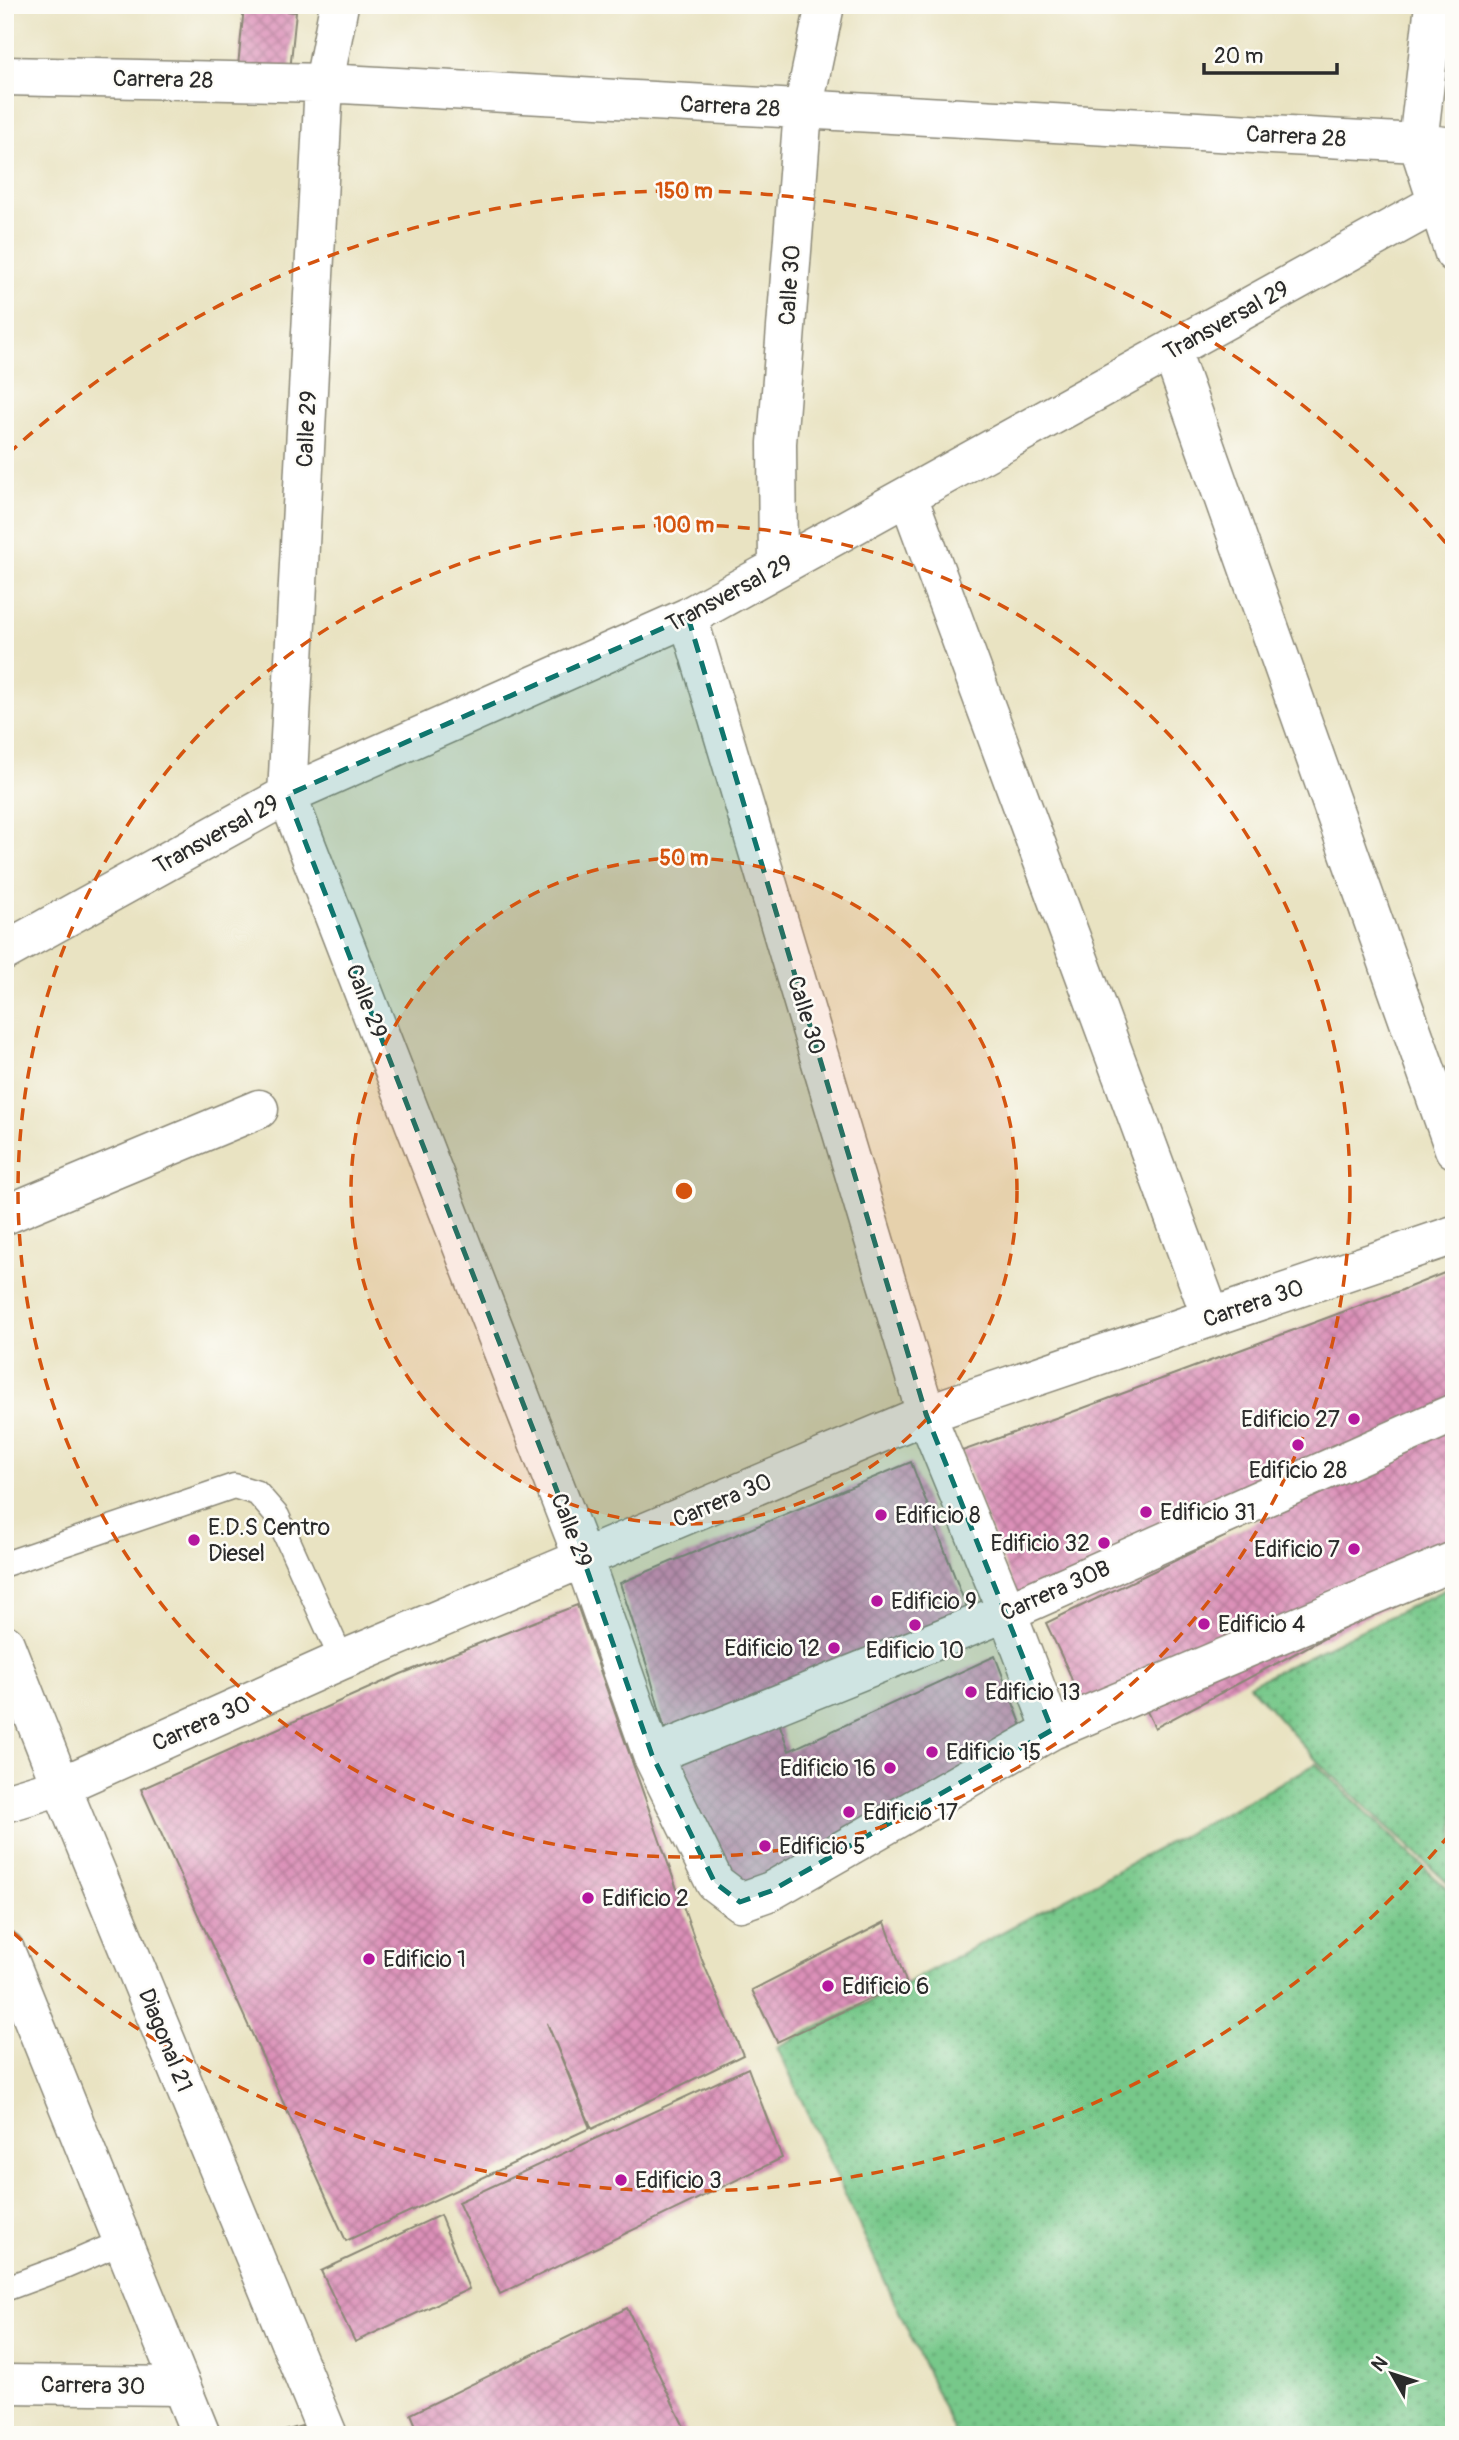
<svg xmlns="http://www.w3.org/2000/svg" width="1459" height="2440" font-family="Pangolin,sans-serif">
	<defs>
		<pattern id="grass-dots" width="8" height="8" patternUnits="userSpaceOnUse" patternTransform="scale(1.75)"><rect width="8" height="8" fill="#77c88a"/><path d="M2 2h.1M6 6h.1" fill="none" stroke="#62a371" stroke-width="1.8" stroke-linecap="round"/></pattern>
		<pattern id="building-cross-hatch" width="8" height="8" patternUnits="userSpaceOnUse" patternTransform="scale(1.75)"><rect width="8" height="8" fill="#db90b8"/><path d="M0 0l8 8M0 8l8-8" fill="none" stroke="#b27696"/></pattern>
	</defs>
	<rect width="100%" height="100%" fill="#fdfcf7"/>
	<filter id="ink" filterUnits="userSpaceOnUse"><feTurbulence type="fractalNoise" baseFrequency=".0143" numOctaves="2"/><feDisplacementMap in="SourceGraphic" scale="14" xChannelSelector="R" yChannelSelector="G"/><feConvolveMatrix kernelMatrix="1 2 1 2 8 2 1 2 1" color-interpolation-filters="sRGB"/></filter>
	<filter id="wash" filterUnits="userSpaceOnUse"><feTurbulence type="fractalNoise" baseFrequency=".00686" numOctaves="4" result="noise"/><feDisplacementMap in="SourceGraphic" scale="28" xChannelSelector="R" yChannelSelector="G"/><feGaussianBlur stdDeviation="1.57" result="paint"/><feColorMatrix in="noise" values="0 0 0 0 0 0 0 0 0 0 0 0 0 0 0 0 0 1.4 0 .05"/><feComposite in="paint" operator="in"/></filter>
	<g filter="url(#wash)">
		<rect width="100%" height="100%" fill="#e9e3c2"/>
		<!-- grass -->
		<path fill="url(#grass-dots)" stroke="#517a5a" stroke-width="2" d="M1454,1585V1889L1318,1762L1249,1685Z
			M1316,1764L1454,1896V2435H956L777,2047L907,1983Z"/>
		<g id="blocks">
			<!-- building -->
			<path fill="url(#building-cross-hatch)" d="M244,7L296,12L290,71L238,66Z
				M1454,1269V1408L1021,1604L983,1512L962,1451L1078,1410L1402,1290Z
				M1454,1426V1573L1309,1646L1155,1728L1139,1695L1085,1719L1069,1672L1046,1623Z
				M911,1462L974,1627L776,1714L789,1751L995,1656L1030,1747L727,1904L664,1727L650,1675L620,1583Z
				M577,1605L702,1960L743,2055L592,2129L547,2023L590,2128L346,2241L141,1789L401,1674Z
				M885,1922L906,1982L777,2042L752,1990Z
				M748,2068L782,2158L500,2294L458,2202Z
				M440,2215L469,2289L355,2342L321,2271Z
				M627,2308L688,2435H420L411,2414Z
				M302,2426L306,2435H274V2434Z"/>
		</g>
	</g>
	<g filter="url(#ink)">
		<use href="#blocks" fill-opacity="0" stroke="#8a8776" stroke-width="2"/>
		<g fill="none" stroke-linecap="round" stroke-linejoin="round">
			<defs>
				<path id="service" d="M5,1564L234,1486L257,1493L277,1516L342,1660
					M7,2288L64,2267L122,2242"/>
				<path id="minor" d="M339,5L324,83L287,795L583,1558L652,1755L715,1883L740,1902L771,1891L1052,1730L1454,1561
					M1434,5L1418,143L1454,253
					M5,76L324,83L1418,143L1454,147
					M1171,350L1454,1149
					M908,496L1211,1317
					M778,567L777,443L803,110L825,5
					M688,617L926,1414L1007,1612L1052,1730
					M5,951L287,795L688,617L1437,203
					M5,1215L259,1109
					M652,1755L1007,1612L1454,1413
					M5,1803L61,1786L342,1660L926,1414L1454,1235
					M5,2384L181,2386"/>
				<path id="trunk" d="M5,1644L61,1786L328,2435
					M5,1950L201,2435"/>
			</defs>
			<!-- service casing -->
			<use href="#service" stroke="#8a8776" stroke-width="27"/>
			<!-- minor casing -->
			<use href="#minor" stroke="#8a8776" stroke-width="41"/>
			<!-- trunk casing -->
			<use href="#trunk" stroke="#8a8776" stroke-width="41"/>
			<!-- service -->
			<use href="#service" stroke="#fff" stroke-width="24"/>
			<!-- minor -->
			<use href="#minor" stroke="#fff" stroke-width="38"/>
			<!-- trunk -->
			<use href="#trunk" stroke="#fff" stroke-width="38"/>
		</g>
	</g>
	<!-- marked area -->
	<path fill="#0f766e" fill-opacity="0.2" stroke="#0f766e" stroke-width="5" stroke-dasharray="14 9" stroke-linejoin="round" d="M688,617L926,1414L1052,1730L771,1891L740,1902L715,1883L652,1755L583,1558L287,795Z"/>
	<!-- distance rings -->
	<circle cx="684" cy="1191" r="333" fill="#d5540f" fill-opacity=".12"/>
	<g fill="none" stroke="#d5540f" stroke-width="3.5" stroke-dasharray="12 9">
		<circle cx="684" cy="1191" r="333"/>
		<circle cx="684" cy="1191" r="666"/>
		<path d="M1450 1834A1000 1000 0 0 1 8 1928M8 454A1000 1000 0 0 1 1450 548"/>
	</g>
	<!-- markers -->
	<g fill="#b5179e" stroke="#fdfcf7" stroke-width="2.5">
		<circle cx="1354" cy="1419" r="7"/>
		<circle cx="1298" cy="1445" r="7"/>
		<circle cx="1146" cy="1512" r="7"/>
		<circle cx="881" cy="1515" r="7"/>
		<circle cx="194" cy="1540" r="7"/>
		<circle cx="1104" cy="1543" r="7"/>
		<circle cx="1354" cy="1549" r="7"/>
		<circle cx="877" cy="1601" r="7"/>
		<circle cx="1204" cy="1624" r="7"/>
		<circle cx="915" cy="1625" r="7"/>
		<circle cx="834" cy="1648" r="7"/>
		<circle cx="971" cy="1692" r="7"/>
		<circle cx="932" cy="1752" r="7"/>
		<circle cx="890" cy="1768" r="7"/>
		<circle cx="849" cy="1812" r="7"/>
		<circle cx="765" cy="1846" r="7"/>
		<circle cx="588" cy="1898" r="7"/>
		<circle cx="369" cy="1959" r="7"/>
		<circle cx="828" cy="1986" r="7"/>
		<circle cx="621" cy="2180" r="7"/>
	</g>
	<g text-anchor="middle" stroke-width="5" stroke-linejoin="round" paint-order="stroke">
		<!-- street labels -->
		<g font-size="23" fill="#2b2b2b" stroke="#fdfcf7">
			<text transform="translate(163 79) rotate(1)" y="8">Carrera 28</text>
			<text transform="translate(730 106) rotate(3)" y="8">Carrera 28</text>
			<text transform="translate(1296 136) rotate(3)" y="8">Carrera 28</text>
			<text transform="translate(789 285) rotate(-86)" y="8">Calle 30</text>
			<text transform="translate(1226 320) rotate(-29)" y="8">Transversal 29</text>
			<text transform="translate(306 429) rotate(-87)" y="8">Calle 29</text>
			<text transform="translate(729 593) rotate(-28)" y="8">Transversal 29</text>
			<text transform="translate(216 834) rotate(-29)" y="8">Transversal 29</text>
			<text transform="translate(367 1001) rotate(69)" y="8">Calle 29</text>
			<text transform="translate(807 1015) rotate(73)" y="8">Calle 30</text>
			<text transform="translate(1253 1303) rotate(-19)" y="8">Carrera 30</text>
			<text transform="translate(722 1500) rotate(-23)" y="8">Carrera 30</text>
			<text transform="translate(572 1530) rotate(69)" y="8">Calle 29</text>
			<text transform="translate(1055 1590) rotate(-24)" y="8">Carrera 30B</text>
			<text transform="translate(201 1723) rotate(-24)" y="8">Carrera 30</text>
			<text transform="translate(166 2040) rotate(68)" y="8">Diagonal 21</text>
			<text transform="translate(93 2385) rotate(1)" y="8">Carrera 30</text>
		</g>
		<!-- poi labels -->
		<g font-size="23" fill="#2b2b2b" stroke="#fdfcf7" text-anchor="start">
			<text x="1340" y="1427" text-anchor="end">Edificio 27</text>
			<text x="1298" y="1478" text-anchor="middle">Edificio 28</text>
			<text x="1160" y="1520">Edificio 31</text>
			<text x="895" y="1523">Edificio 8</text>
			<text x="208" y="1535">E.D.S Centro<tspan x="208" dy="26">Diesel</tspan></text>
			<text x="1090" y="1551" text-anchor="end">Edificio 32</text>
			<text x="1340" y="1557" text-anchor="end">Edificio 7</text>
			<text x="891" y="1609">Edificio 9</text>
			<text x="1218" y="1632">Edificio 4</text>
			<text x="820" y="1656" text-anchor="end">Edificio 12</text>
			<text x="915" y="1658" text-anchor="middle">Edificio 10</text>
			<text x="985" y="1700">Edificio 13</text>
			<text x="946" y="1760">Edificio 15</text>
			<text x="876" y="1776" text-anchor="end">Edificio 16</text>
			<text x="863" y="1820">Edificio 17</text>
			<text x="779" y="1854">Edificio 5</text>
			<text x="602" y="1906">Edificio 2</text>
			<text x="383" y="1967">Edificio 1</text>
			<text x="842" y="1994">Edificio 6</text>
			<text x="635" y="2188">Edificio 3</text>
		</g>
	</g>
	<circle cx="684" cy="1191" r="10" fill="#d5540f" stroke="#fdfcf7" stroke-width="3.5"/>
	<g font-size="21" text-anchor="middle" font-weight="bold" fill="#d5540f" stroke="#fdfcf7" stroke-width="5" stroke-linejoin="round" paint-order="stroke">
		<text x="684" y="198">150 m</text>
		<text x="684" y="532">100 m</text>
		<text x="684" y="865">50 m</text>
	</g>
	<!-- margin -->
	<rect width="1459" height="2440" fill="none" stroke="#fdfcf7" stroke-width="28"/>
	<!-- north arrow -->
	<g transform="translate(1392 2374) rotate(309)" stroke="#fdfcf7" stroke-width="5" paint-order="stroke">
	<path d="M0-5L12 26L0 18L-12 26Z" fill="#2b2b2b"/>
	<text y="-10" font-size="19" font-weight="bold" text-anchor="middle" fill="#2b2b2b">N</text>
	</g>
	<!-- scale -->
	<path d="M1204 63v10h133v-10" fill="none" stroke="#2b2b2b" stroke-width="3.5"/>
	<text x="1214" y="63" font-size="21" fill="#2b2b2b" stroke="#fdfcf7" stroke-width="5" paint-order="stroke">20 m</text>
</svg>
